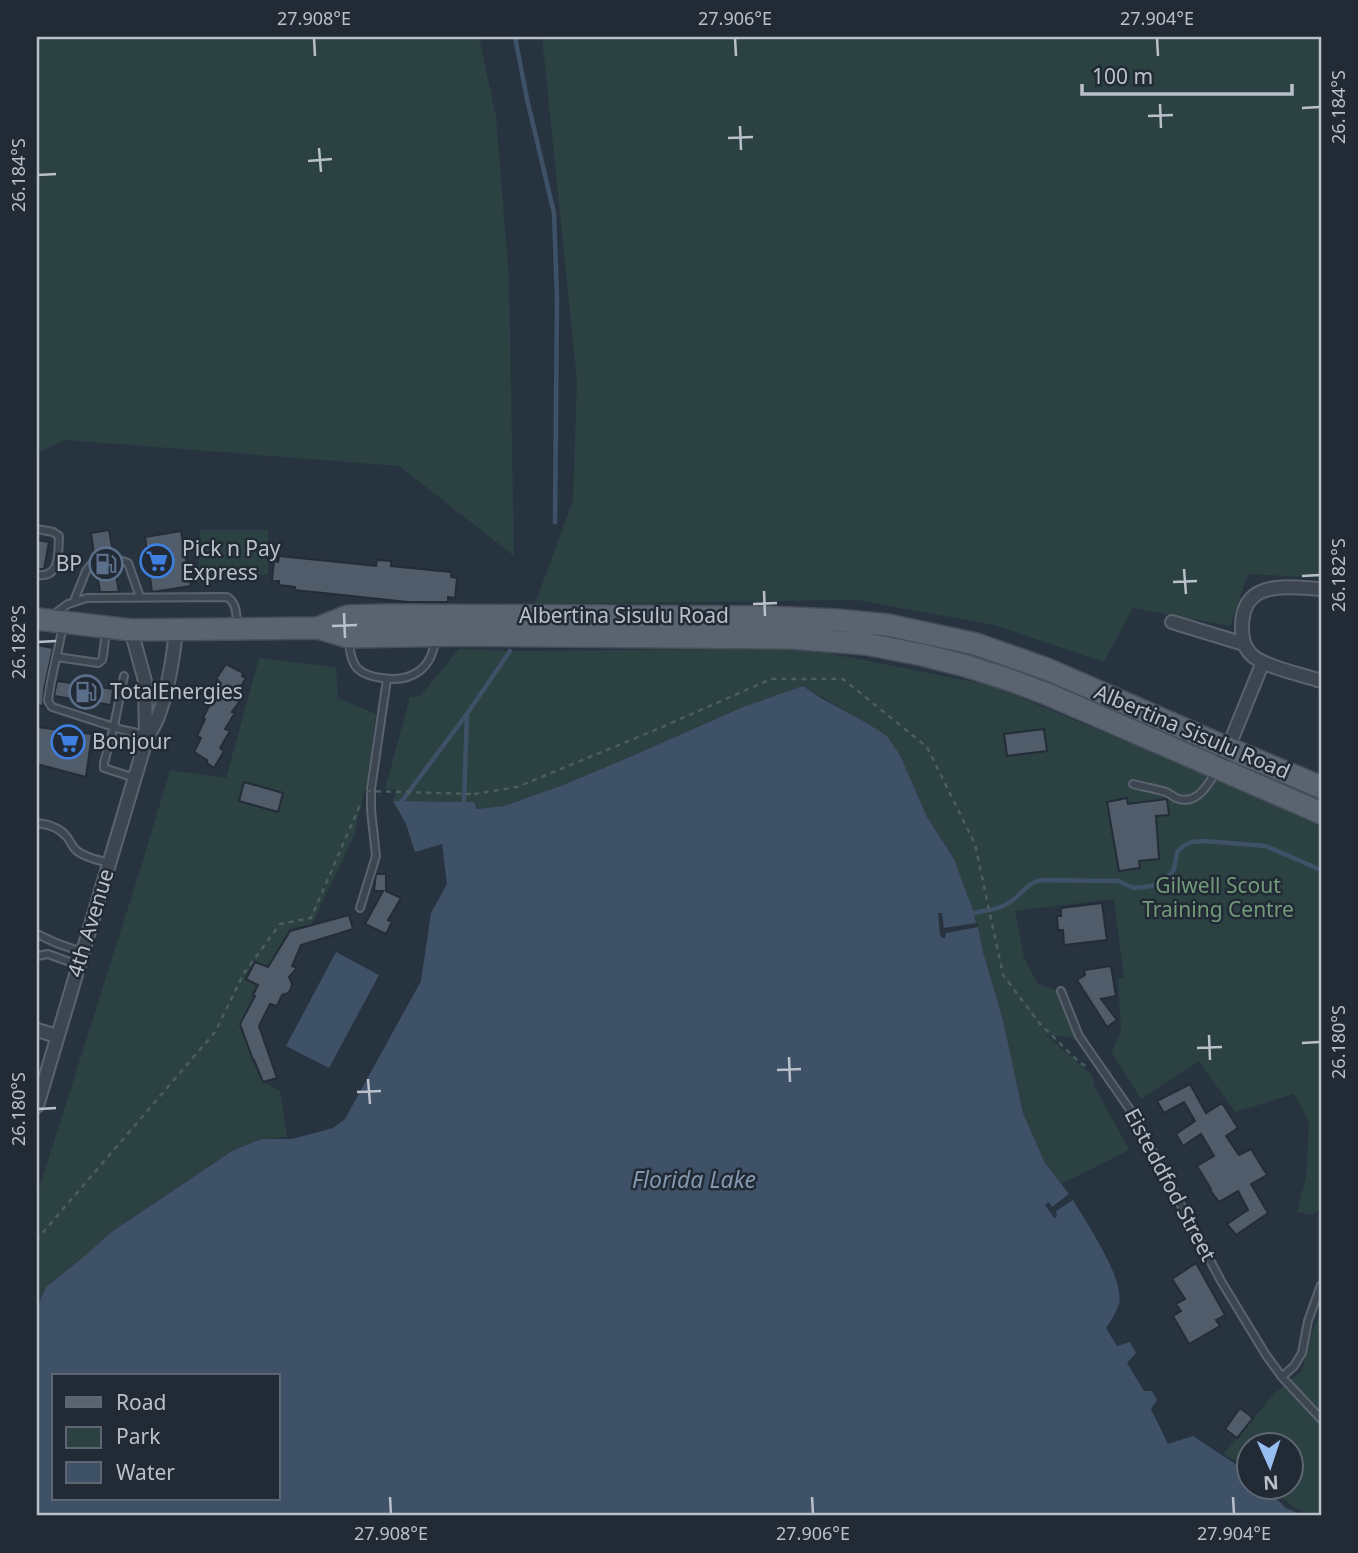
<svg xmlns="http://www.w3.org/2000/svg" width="1358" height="1553" font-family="'Noto Sans',sans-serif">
	<rect width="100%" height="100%" fill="#283340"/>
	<!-- green -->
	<path fill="#2b4142" d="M37,37H479L496,117L509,277L514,556L399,466L65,440L37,453Z
		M542,37H1321V578L1248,574L1230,626L1133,608L1104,662L994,625L857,600L535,604L573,500L577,381Z
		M200,530H268V574L198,583Z
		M802,648L990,685L1207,775L1321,825V1208L1313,1215L1297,1212L1306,1177L1309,1122L1294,1094L1235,1112L1199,1061L1141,1099L1111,1052L1121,1031L1118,979L1124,978L1114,899L1015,911L1024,958L1038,984L1056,990L1076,1038L1046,1035L1093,1076L1094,1085L1129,1150L1061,1184L1045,1163L1023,1113L1003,1020L983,952L978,927L954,859L927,817L900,755L887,736L867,723L803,686L743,707L632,756L563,785L504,806L479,809L474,802L393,801L396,789H385L410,697L420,696L459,649L518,651Z
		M259,658L336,667L338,698L376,714L367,781L354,836L312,924L290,929L268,967L255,962L244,978L256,986L252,995L255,997L240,1024L253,1060H254L263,1082L280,1091L287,1137L261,1139L232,1151L110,1233L87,1254L46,1287L37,1306V1195L140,870L170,770L226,778Z
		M1321,1311V1516C1298,1514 1287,1501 1270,1487L1292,1486V1444H1250L1249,1465L1227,1457L1224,1453L1274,1394L1302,1371L1311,1334Z"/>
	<!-- water -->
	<path fill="#3f5167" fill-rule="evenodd" d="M803,686L821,698L867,723L887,736L900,755L927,817L954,859L974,913L976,923L944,928L942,913H938L940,935L942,938H945L946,933L978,927L983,952L1003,1020L1023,1113L1045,1163L1069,1194L1052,1207L1049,1202L1045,1205L1054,1218L1057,1216L1056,1211L1073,1200C1086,1222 1125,1279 1119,1304C1116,1313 1111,1321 1106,1328L1117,1346L1130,1342L1136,1353L1127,1363L1144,1391H1152L1157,1400L1151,1409L1168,1444L1193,1436L1249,1473L1250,1486L1264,1487L1286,1508L1305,1516H37V1307L46,1287L87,1254L110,1233L232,1151L261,1139H292L333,1128L345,1119L421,981L431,913L447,884L442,844L415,852L406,824L393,801L474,802L477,809L504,806L563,785L632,756L743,707ZM54,1376H278V1499H54Z
		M336,952L379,975L329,1068L286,1046Z"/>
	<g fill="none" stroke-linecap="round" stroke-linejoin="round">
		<!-- stream -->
		<path stroke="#3f5167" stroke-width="4.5" d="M515,37L527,99L554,213L557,298L555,522
			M402,801L466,715
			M464,802L467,714L510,651
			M974,913C985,910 998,910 1007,904C1021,896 1023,886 1040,880L1118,881L1134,888L1152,886L1170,874L1174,870L1177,852L1183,846L1192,842L1204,841L1266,846L1321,870"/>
	</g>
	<!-- building -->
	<path fill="#515c6a" stroke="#232c37" stroke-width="2" d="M109,530L113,552L109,554L107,558L109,562L114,564L119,592H100L96,567L100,559L98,555L94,554L91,533Z
		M181,531L191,586L152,592L145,537Z
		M37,540L49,542L44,569H37Z
		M279,556L376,566L377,560L391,561V566L451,572V577L457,578L455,598L448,597V602H408L295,590V587L279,585V581H272L274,561L278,562Z
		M37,645L53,648L44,690L43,706L37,705Z
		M226,664L243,673L242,676L246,678L237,693L242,698L232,712L235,713L225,729L230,731L220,748L224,751L214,768L207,763V760L194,752L201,738L197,736L205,719L203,718L212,700L208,698L218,680L216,679Z
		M57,681L113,689L111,705L54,696Z
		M37,727L92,734L86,777L37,764Z
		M1044,729L1047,751L1007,756L1004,734Z
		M244,782L283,793L278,812L239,801Z
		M1127,798L1128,804L1167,799L1169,815L1156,816L1159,859L1139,861L1140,868L1119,871L1107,802Z
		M376,874H386V891L401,898L388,920L392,922L386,934L365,924L383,891H374Z
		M1102,903L1107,940L1064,945L1063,930H1058L1057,916H1061V908Z
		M349,915L353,929L301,945L292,966L297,968L289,977L292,984L291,989L288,993L282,995L277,1006L270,1004L259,1026L277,1078L263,1082L254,1060H253L240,1024L255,996L253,995L258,985L246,979L255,962L268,967L290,931Z
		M1111,966L1116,996L1101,999L1117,1020L1107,1027L1077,980L1085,975L1084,970Z
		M1190,1084L1206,1113L1222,1103L1238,1128L1226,1136L1239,1155L1251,1149L1267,1175L1251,1184L1268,1213L1236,1235L1227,1224L1248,1210L1238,1191L1219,1202L1210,1190L1211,1189L1197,1166L1214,1156L1201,1134L1183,1146L1176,1134L1195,1121L1184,1102L1164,1113L1157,1101Z
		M1196,1263L1225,1315L1216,1320L1220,1326L1189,1344L1173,1316L1181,1311L1176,1304L1185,1299L1172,1279Z
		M1240,1408L1253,1418L1237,1438L1225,1429Z"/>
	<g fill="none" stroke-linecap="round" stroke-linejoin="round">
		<defs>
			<path id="lane" d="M37,529L53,532L59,536C58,553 61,578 37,575
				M113,558L128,563L140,597
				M74,601L86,571L95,560
				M53,615L68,604L87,598L227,597C237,603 236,613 237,624
				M63,624C59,650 51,675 48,701L52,707L123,730L147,735
				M349,642C350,651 351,661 357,668C364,675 373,677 382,678C412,683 433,668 435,638
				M57,657L98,663L102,660L103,656L106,630
				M124,676L114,726L104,763V768L135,778
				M1133,784C1144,787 1156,789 1166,792C1170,794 1173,796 1176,798C1195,806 1207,787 1215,773
				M37,823C48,824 59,827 67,837C71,842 72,847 77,851C86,858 98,860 109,863
				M360,908L376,856L371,810V789L387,679
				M37,934L56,943L82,952
				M37,956L48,954L78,965
				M1061,991L1079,1036L1133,1114L1221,1281L1266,1355L1282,1377L1321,1419
				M1282,1377L1294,1366L1302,1353L1308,1321L1321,1285"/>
			<path id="street" d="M1321,589C1287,587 1242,579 1242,627C1242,639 1244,649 1254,657C1269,668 1303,675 1321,681
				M1172,622L1244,644
				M131,630L145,681L146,739
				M1217,768L1228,748L1263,662
				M37,1030L57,1036
				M37,1106L146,740C150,733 154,726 157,719C168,692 173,660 176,630"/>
			<path id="primary" d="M37,619L131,630L318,628L348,637L462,635L791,638L866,644L923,655L966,666L1007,679L1047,694L1321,813
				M318,628L348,616L391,615L768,617L836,620L888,625L976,644L1047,669L1228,748L1321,787"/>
		</defs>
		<!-- lane casing -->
		<use href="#lane" stroke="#5a636d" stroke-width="10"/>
		<!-- street casing -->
		<use href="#street" stroke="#5a636d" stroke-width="16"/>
		<!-- primary casing -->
		<use href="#primary" stroke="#464e59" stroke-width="24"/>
		<!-- path -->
		<path stroke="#4a5e60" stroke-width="2.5" stroke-dasharray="5 5" stroke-linecap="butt" d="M474,794L517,787L660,728L771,679H843L927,747L975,844L1003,975L1040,1024L1078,1061L1088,1068
			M37,1241L39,1237L215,1032L244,973L280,924L311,918L360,805"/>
		<!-- lane -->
		<use href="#lane" stroke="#3c4550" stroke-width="6"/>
		<!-- street -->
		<use href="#street" stroke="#3c4550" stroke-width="12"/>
		<!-- primary -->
		<use href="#primary" stroke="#5a6470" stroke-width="21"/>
		<!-- path-bridge -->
		<path stroke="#4a5e60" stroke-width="2.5" stroke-dasharray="5 5" stroke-linecap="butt" d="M366,791L474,794"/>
	</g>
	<!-- ticks -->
	<path fill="none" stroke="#b9c0ca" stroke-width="2.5" d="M314,38L315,56M735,38L736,56M1157,38L1158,56M1160,104L1161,128M1302,108L1320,107M1148,116L1173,115M740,126L741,150M728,138L753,137M319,148L321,172M308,161L332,159M38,175L56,174M1184,569L1186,594M1302,576L1320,575M1173,582L1197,581M764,591L765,616M753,604L777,603M344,613L345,638M332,626L357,625M38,642L56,641M1209,1035L1210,1060M1302,1043L1320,1042M1197,1048L1222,1047M789,1057L790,1082M777,1070L801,1069M368,1079L370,1104M357,1092L381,1091M38,1109L56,1108M390,1497L391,1514M812,1497L813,1514M1233,1497L1234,1514"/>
	<!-- icons -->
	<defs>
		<symbol id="supermarket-ring" viewBox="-11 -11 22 22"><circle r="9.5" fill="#212a35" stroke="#3f7fe0" stroke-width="1.5"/><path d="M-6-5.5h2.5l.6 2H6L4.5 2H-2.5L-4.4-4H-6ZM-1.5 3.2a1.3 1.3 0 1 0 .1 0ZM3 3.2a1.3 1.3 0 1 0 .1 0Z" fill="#3f7fe0"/></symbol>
		<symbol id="fuel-ring" viewBox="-11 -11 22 22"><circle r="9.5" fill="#212a35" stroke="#5c6f8a" stroke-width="1.5"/><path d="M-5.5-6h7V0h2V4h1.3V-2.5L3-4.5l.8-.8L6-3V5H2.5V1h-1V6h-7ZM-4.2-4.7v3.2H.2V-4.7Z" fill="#5c6f8a"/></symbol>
	</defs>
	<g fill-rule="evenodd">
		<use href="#supermarket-ring" x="138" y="542" width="38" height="38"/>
		<use href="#fuel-ring" x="87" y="545" width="38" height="38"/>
		<use href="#fuel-ring" x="67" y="673" width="38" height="38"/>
		<use href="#supermarket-ring" x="49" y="723" width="38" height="38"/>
	</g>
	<g text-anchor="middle" stroke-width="5" stroke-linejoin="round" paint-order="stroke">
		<!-- poi labels -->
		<g font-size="21" fill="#b9c0ca" stroke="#212a35" text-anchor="start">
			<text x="182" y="556">Pick n Pay<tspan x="182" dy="24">Express</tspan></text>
			<text x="82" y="571" text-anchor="end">BP</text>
			<text x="110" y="699">TotalEnergies</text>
			<text x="92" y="749">Bonjour</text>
		</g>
		<!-- street labels -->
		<g font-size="21" fill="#b9c0ca" stroke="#212a35">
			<text x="624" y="623">Albertina Sisulu Road</text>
			<text transform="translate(1192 732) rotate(23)" y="7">Albertina Sisulu Road</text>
			<text transform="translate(91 923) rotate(-73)" y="7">4th Avenue</text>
			<text transform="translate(1170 1185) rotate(62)" y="7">Eisteddfod Street</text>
		</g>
		<!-- park labels -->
		<g font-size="21" fill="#729979" stroke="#212a35">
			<text x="1218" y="893">Gilwell Scout<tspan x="1218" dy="24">Training Centre</tspan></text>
		</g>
		<!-- water labels -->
		<g font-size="23" font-style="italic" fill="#8397af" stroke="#212a35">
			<text x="694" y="1188">Florida Lake</text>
		</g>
	</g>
	<!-- border -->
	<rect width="1358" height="1553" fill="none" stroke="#212a35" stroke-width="77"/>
	<!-- legend -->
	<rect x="52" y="1374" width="228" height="126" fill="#212a35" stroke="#5e6671" stroke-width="2"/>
	<rect x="66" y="1397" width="35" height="10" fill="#5a6470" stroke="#5e6671" stroke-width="2"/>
	<text x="116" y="1410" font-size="21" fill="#b9c0ca">Road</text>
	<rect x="66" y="1427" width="35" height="21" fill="#2b4142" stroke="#5e6671" stroke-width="2"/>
	<text x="116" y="1444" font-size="21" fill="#b9c0ca">Park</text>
	<rect x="66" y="1462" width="35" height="21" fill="#3f5167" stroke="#5e6671" stroke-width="2"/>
	<text x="116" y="1480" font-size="21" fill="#b9c0ca">Water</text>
	<!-- north arrow -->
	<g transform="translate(1270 1466) rotate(177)"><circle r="33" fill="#212a35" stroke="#5e6671" stroke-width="2"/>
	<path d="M0-5L12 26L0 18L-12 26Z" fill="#97bdf1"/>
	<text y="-10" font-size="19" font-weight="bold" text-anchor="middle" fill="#b9c0ca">N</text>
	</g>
	<!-- scale -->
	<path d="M1082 84v10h210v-10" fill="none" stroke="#b9c0ca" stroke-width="3.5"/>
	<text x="1092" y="84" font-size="21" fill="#b9c0ca" stroke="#212a35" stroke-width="5" paint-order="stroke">100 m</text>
	<rect x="38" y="38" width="1282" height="1476" fill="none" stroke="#b9c0ca" stroke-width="2.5"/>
	<g font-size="18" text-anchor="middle" fill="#b9c0ca">
		<text x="314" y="25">27.908°E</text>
		<text x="735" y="25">27.906°E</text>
		<text x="1157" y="25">27.904°E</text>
		<text transform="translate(1339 107) rotate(-90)" y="6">26.184°S</text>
		<text transform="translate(19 175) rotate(-90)" y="6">26.184°S</text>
		<text transform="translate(1339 575) rotate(-90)" y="6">26.182°S</text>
		<text transform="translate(19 642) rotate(-90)" y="6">26.182°S</text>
		<text transform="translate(1339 1042) rotate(-90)" y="6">26.180°S</text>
		<text transform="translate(19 1109) rotate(-90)" y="6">26.180°S</text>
		<text x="391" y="1540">27.908°E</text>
		<text x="813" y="1540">27.906°E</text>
		<text x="1234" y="1540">27.904°E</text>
	</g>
</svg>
